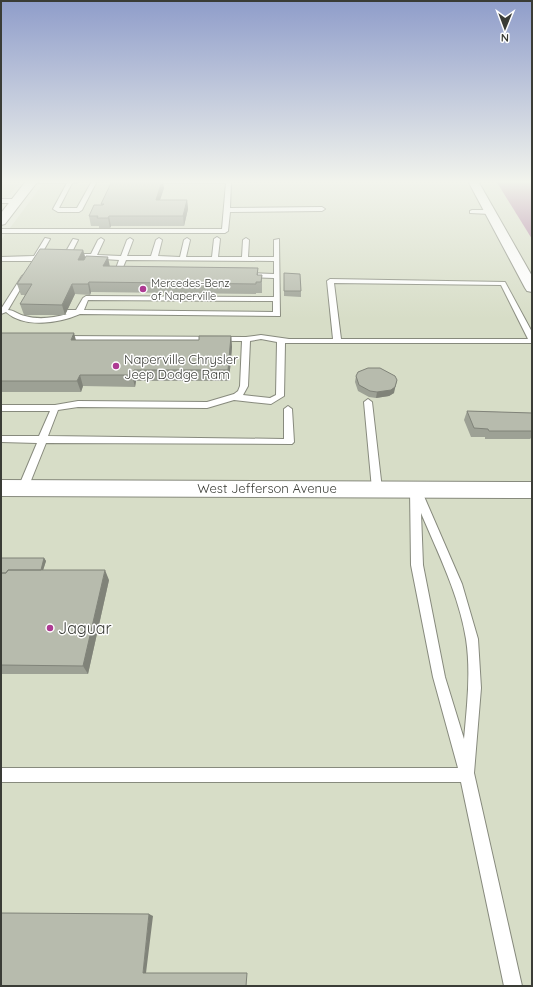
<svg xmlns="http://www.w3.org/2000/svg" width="533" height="987" font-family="Quicksand,sans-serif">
	<rect width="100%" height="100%" fill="#e2e6d7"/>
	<!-- built -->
	<path fill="#d7ddc7" d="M1,181H21L1,205Z
		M45,181H532V986H1V240Z"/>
	<!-- water -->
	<path fill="#ab7a9c" d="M496,181H532V239Z"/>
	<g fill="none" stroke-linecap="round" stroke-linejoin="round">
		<defs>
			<path id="lane" d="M36,181H79V182L72,183L59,208H77L92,181H97L82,210L79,212H58L53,209L67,183H39Z
				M160,181H231L230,208L322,207L325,209L322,211L230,212L228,231L225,233H1V229H222L226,183H162Z
				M1,199H16L19,201L16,203H1Z
				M472,210H490L493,212L490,214L470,213V211Z
				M217,237L220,239L218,257H242L243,240L246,238L249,240L248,257H274V240L279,239L280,316L80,314C59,323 25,329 6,312L1,314V309L22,276L25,274L28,276L8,310C14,310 19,315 25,316C39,320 53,318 67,314H63V310H76L83,298L86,296L274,297V278L248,277L245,275L248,273L274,274V261L126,260L121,272L126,274L117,276L114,274L119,260L73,257L70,255L67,257L64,255L73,239L78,240L71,254H91L98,240L101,238L104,240L97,255L121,256L127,240L130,238L133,240L127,256H151L156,240L159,238L162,240L158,256L180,257L184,240L187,238L190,240L186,257H212L214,239ZM88,300L273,301V312L84,310Z
				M45,238L50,239L41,255H49V257L35,261H1V257L34,256Z
				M330,279L505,282L532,332V343H285L284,396L271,404L234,400L207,408L78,407L58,410L48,436L284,439V409L288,406L292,409L294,442L292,444L46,443L28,488L27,491H19L18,488L37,443L1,442V436H39L50,411H1V405H55L78,401L207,402L234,394L238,391L240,386L242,341L62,340L58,338L59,336L246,337L261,335L289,339H333L327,281ZM334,283L501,285L528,339H341ZM261,339L277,342L276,395L270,398L243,395L248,386L250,341Z
				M368,399L372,402L382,489L377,493L372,489L364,402Z
				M415,485L419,486L423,494L462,584L478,639L481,688L474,773L522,986H504L461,782H1V768H458L433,677L411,565L410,489ZM421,513C438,553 459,595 466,639C471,672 467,706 464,739L445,677L423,565Z"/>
			<path id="street" d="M468,181H478L532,276V292L527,291L525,288Z"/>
			<path id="secondary" d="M1,480L532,482V498L1,496Z"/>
			<path id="primary" d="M26,181H38L5,224L1,225V213Z"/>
		</defs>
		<!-- lane casing -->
		<use href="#lane" stroke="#878a7d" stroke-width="2"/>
		<!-- street casing -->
		<use href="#street" stroke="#878a7d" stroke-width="2"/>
		<!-- secondary casing -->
		<use href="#secondary" stroke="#878a7d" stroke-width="2"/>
		<!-- primary casing -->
		<use href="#primary" stroke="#878a7d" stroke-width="2"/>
		<!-- lane -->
		<use href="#lane" fill="#fff" fill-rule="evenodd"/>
		<!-- street -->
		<use href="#street" fill="#fff" fill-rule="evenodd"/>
		<!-- secondary -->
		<use href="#secondary" fill="#fff" fill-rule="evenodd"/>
		<!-- primary -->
		<use href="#primary" fill="#fff" fill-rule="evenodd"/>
	</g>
	<!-- wall -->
	<path fill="#9da195" d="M164,188L160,200H187L188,209L184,226H111L110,228H99V226H91L89,216L101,205V204Z
		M83,250L85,257L110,266L258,268V275H262V293H256V294L91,292L90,295L75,294L65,315H24L20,304L25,295H21L17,284Z
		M284,273L301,291V297L284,296Z
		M1,333L76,340H199L231,336L232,347L229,381H136L135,387L83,386L81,392H1Z
		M356,376L394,393L389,396L376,398L369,397L358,391L355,382Z
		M467,411L532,413V438H531L530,439H485V437H471L464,420Z
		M1,558H44L46,561L43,570L109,580L88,674H1Z"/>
	<!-- shaded-wall -->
	<path fill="#808379" d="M162,181H163L164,188L157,209L156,200Z
		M187,200L188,209L184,226L183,216Z
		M109,216L111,226L110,228L108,218Z
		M83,250L86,260H78Z
		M108,257L110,267L103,266Z
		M89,282L91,292L90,295L88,284Z
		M72,284L75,294L65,315L62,305Z
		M74,333L77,344L71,340Z
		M231,336L232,347L229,381L228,370Z
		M134,370L136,381L135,387L132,375Z
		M80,375L83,386L81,392L77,381Z
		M397,380L394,393L389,396L376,398L377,392Z
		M44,558L46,561L40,580L39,577Z
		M105,570L109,580L88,674L83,666Z
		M149,914L153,916L146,973H143Z"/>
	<!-- building -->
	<path fill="#b7bbad" stroke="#808379" d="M112,181H162L156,200H187L183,216H109L108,218H97L98,216H89L94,205H103L104,204H101Z
		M40,249L83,250L78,260H84L86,256L108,257L103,266L258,268L257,275H262L261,282H256V284L89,282L88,284H72L62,305L20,304L32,284H17Z
		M284,273L300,274L301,291H284Z
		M1,333H74L71,340H199V336H231L228,370H134L132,375H80L77,381H1Z
		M368,368H380L395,376L397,380L395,387L391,390L377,392L370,391L359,385L356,376L358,372Z
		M467,411L532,413V431H489L488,429L474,428Z
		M1,558H44L41,570H8L6,573H1Z
		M8,570H105L83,666L1,665V573H6Z
		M1,913L149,914L143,973H247L246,986H1Z"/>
	<!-- sky -->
	<linearGradient id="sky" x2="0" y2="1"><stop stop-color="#8f9dca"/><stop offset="0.57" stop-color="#f2f4ed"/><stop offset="1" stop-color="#f2f4ed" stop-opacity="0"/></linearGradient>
	<rect width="533" height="319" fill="url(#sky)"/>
	<!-- markers -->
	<g fill="#ae3a93" stroke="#fff" stroke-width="1.5">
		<circle cx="143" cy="289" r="4"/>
		<circle cx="116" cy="366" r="4"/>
		<circle cx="50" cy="628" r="4"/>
	</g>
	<g text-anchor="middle" stroke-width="3" stroke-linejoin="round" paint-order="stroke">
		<!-- far-poi labels -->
		<g font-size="11" fill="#3a3c36" stroke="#fff" text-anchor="start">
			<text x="151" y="287">Mercedes-Benz<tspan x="151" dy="13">of Naperville</tspan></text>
		</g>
		<!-- poi labels -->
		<g font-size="13" fill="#3a3c36" stroke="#fff" text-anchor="start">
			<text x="124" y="364">Naperville Chrysler<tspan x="124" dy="15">Jeep Dodge Ram</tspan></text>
		</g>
		<!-- street labels -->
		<g font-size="13" fill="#3a3c36" stroke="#fff">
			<text x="267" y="493">West Jefferson Avenue</text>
		</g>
		<!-- near-poi labels -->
		<g font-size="16" fill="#3a3c36" stroke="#fff" text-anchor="start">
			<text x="58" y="634">Jaguar</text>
		</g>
	</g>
	<!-- border -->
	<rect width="533" height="987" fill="none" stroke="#3a3c36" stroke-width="4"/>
	<!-- north arrow -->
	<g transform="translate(505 28) rotate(181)" stroke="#ffffff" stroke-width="3" paint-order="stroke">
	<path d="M0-3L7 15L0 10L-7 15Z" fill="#3a3c36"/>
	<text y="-6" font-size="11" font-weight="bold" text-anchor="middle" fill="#3a3c36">N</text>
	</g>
</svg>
